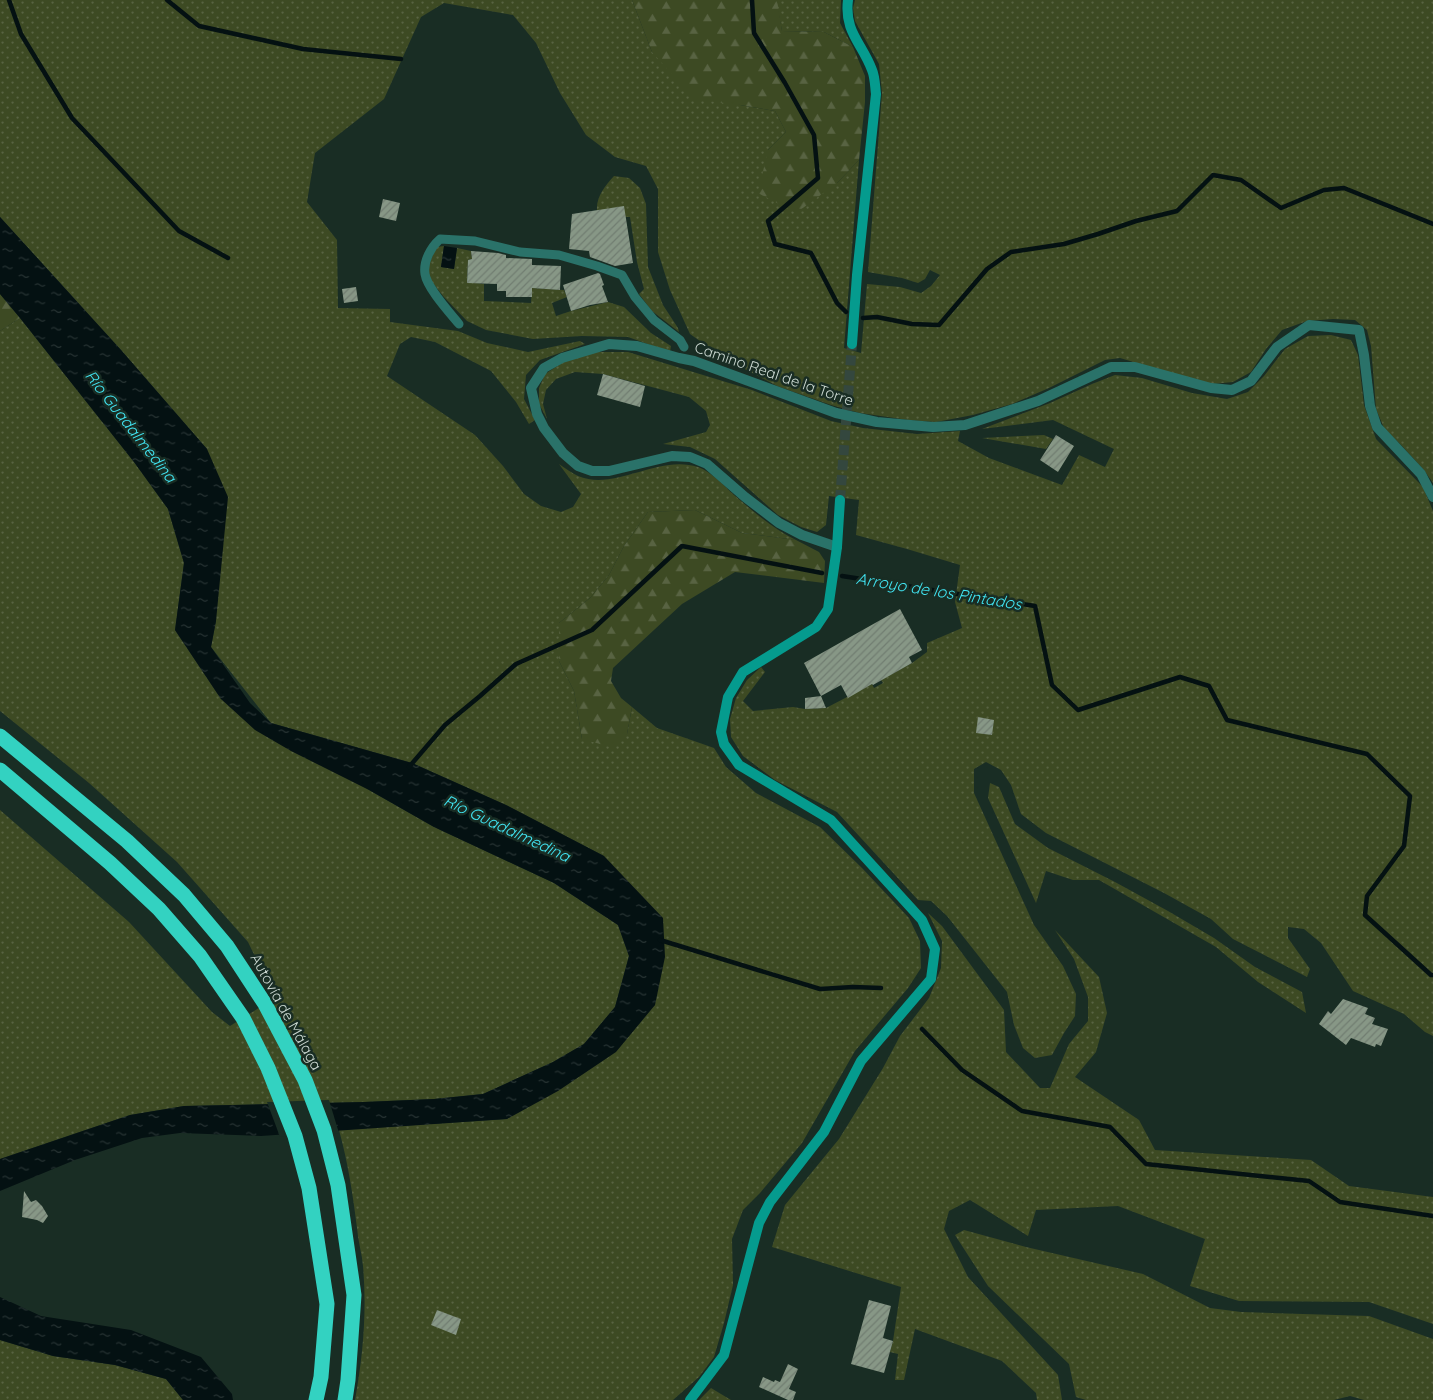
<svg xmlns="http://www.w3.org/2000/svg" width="1433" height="1400" font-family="Quicksand,sans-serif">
	<defs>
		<pattern id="grass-dots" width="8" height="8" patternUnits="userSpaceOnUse" patternTransform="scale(1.25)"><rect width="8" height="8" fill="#3d4a23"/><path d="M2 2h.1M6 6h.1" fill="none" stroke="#586342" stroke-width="1.8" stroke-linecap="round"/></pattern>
		<pattern id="forest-firs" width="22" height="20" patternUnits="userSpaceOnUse" patternTransform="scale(1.25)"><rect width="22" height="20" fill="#3d4a23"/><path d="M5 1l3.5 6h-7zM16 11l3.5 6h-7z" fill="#586342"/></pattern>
		<pattern id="water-ripples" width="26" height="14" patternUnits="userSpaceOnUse" patternTransform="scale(1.25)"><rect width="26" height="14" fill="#041112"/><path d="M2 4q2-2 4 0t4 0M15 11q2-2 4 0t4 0" fill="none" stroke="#273333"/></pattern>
		<pattern id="building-hatch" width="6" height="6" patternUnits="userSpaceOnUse" patternTransform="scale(1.25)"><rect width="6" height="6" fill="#879786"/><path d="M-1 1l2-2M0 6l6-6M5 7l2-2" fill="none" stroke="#717d71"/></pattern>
	</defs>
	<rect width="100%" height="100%" fill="#192d24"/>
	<!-- grass -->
	<path fill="url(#grass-dots)" d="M0,0H632L652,52L740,105L775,111L786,132L768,150L837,183L859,160L844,348L861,353L867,284L900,287L921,293L931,286L940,275L930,270L925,279L918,283L902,278L868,272L882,93L879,64L855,21L853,8L855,0H1433V483L1424,470L1403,447L1384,428L1376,409L1371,346L1367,330L1355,320L1333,319L1307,321L1282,330L1266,349L1251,372L1233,382L1213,384L1191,379L1120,358L1105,360L1049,388L1012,404L973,415L936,422L908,420L860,413L831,405L777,386L724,358L690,334L670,290L658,252V189L646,166L615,157L586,135L560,93L536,43L513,15L444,3L421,17L384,99L315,153L307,202L337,240L338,308L390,309V322L458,331L487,343L528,352L580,341L585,344L540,360L526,375L524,399L535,420L529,424L516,402L491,371L435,342L411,337L400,344L387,376L475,435L503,466L524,494L541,506L561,512L573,507L581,494L559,464C565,468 572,473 578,476C615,492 657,454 698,467C712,472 724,486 734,495C754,512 773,529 796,540L742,533L695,510L648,512L624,546L609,575L590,598L559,623V661L574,691L582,739L627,734L632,707L657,728L714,748L726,767L756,793L820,827L862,868L909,918L920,941L921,968L908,988L855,1051L802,1143L760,1193L743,1210L732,1239L733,1285L724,1323L714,1357L699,1377L673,1400H355C363,1356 367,1311 363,1266C362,1254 358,1241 357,1228C353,1195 348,1163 339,1130L507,1119L655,1005L604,856L506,805L412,763L271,723L211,647L216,621L207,449L121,350L0,217Z
		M776,0H841L840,23L853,47L824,32L782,31Z
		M614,176L629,178L640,188L646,204L648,267L663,305L678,328L679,332L652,311L639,294L644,289L637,262L630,217H625L597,210C596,197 605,186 614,176Z
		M444,246L441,267L454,269L457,248L471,251L472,259L468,260L467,282L484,284V301L531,303L532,288L564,290L567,297L552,303L556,316L571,311L608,302L624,307L651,333L671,346L670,352L628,337L582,336L533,339L486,330L467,321L443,296L429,278V264L436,247Z
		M20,318L134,462L168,509L184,563L175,630L221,699L369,790L434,827L554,883L618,925L629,956L615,1007L584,1044L553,1062L483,1094L434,1099L364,1102L184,1106L130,1115L0,1159V810L129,922L212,1012L230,1026L275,998L248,942L177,862L89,783L0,711V331Z
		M1331,335L1351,340L1358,355L1364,405L1376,439L1423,487L1433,511V1036L1425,1032L1404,1014L1353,991L1321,943L1304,929L1288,927V938L1310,969L1307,977L1233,939L1211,919L1164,893L1046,833L1021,814L1011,785L1001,770L986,762L974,769V793L1034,925L1063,966L1076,994L1075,1016L1064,1033L1052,1055L1035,1058L1023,1048L1014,1025L1007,992L947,916L931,901L918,900L837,812L775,780L743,756L731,737L730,719L736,698L747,680L761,667L765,672L743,701L753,711L793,707L805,709L826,708L872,684L874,688L883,683L881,680L912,663L927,652V643L962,628L955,602L960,565L907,549L856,535L859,500L829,496L826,525L817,532L801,527L778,515L715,459L690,447L663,444L706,432L710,425L706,411L689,397L603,374L575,372L556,379L546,390L543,404L547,419L539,404V388L545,374L565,361L594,352H628L752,390L831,421L863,428L917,434L960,431L958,441L989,458L1062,485L1079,455L1105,467L1114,449L1053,420L982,429L1050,403L1092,384L1115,375L1142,378L1192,393L1227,399L1248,392L1264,376L1285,349L1308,336Z
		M1044,435L1053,439L1046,449L982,438Z
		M990,783L999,787L1015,824L1048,848L1115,882L1168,911L1214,938L1255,967L1302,992L1306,1013L1258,982L1216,947L1099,880H1073L1046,871L1036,903L988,798Z
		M928,913L942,926L1004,1010L1006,1052L1040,1088H1050L1069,1044L1088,1021V997L1074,959L1055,930L1099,977L1107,1013L1096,1052L1075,1077L1139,1120L1155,1150L1311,1160L1349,1186L1433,1197V1324L1369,1302L1239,1301L1190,1286L1205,1239L1118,1206L1036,1210L1028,1236L970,1200L949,1211L944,1229L968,1277L1058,1375L1062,1400H1037L1036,1393L1002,1361L915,1329L904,1380H895L898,1354L890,1352L893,1341L901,1287L772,1247L785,1205L839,1139L883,1068L900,1036L929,998L941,968L942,941Z
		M964,1230L1026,1247L1143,1274L1210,1308L1241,1312L1369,1316L1433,1339V1400H1364L1350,1396L1334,1400H1086L1076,1397L1069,1364L988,1286L955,1235Z
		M0,1340L53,1356L115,1365L166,1379L183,1400H0Z
		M711,1388L731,1400H699Z"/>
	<!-- forest -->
	<path fill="url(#forest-firs)" d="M632,0H777L782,31L824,32L853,47L865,76V102L859,160L837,183L796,213L758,193L768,150L786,132L775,111L740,105L694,99L652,52Z
		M0,294L20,318L0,331Z
		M695,510L742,533L796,540L819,552L825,561L824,583L735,572L682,604L613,668L611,681L621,698L632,707L627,734L611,747L582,739L574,691L559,661V623L590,598L609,575L624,546L648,512Z"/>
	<!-- water -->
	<path fill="url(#water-ripples)" d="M0,217L121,350L207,449L228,497L216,621L211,647L250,703L271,723L412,763L506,805L604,856L663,918L665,957L655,1005L616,1052L558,1091L507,1119L261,1136L180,1133L142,1138L75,1160L0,1191V1159L130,1115L184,1106L364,1102L434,1099L483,1094L553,1062L584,1044L615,1007L629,956L618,925L554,883L434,827L369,790L291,751L255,730L221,699L175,630L184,563L168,509L134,462L20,318L0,294Z
		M444,246L457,248L454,269L441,267Z
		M0,1297L41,1316L131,1330L201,1357L232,1394L233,1400H183L166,1379L115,1365L53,1356L0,1340Z"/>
	<!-- pier -->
	<path fill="#192d24" d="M329,1100L339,1133L280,1137L267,1102Z"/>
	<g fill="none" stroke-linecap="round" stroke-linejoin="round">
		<!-- stream -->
		<path stroke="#041112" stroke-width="4.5" d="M9,0L21,34L72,118L179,231L228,258
			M167,0L199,26L303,49L401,59
			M752,0L754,33L785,83L814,135L818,178L768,221L775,244L811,253L837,303L846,312
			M863,318L877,317L912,324L939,325L987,269L1011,252L1064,244L1098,234L1136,221L1177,211L1213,175L1241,180L1281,208L1324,190L1344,188L1433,224
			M842,576L1035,606L1052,685L1078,710L1180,677L1209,686L1227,720L1367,754L1410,796L1404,846L1367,896L1365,915L1431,975H1433
			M409,767L445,725L480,696L516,664L592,630L682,546L822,573
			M660,940L820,989L853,987L881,988
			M922,1029L962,1070L1022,1111L1110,1127L1146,1164L1309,1181L1340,1202L1433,1216"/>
	</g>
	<!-- building -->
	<path fill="url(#building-hatch)" d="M383,199L400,203L396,221L379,217Z
		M624,206L633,263L615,266L590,257L589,251L569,249L572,214Z
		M471,251L498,253L506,255V258L532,259V265L561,266L560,290L532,288V297H506V291H497V284L467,283L468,260L472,259Z
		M598,273L600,274L604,285L602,286L608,302L590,305L571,311L563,285Z
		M356,287L358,301L344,303L342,289Z
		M603,374L645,386L640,407L597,395Z
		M1056,435L1074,446L1058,472L1040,460Z
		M900,609L922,650L909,657L912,663L873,685L872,684L848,698L841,685L821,696L804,663Z
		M821,696L826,708L805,709V698Z
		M978,717L994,720L992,735L976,733Z
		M1343,999L1368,1008L1365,1014L1375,1018L1372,1024L1388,1029L1381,1046L1376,1044L1375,1047L1351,1038L1346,1045L1319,1024L1328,1011L1331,1014Z
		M24,1191L31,1202L36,1200L42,1206L48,1216L43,1223L37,1220L22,1217Z
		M869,1300L891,1306L883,1338L893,1341L884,1373L851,1364Z
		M437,1310L461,1319L456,1335L431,1325Z
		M788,1364L798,1369L789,1389L796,1392L793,1400H788L759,1387L763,1377L774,1382L775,1380L780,1382Z"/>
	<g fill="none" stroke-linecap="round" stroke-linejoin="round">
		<!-- secondary-tunnel -->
		<path stroke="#34473e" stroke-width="10" stroke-dasharray="10 5" stroke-linecap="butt" d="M840,500L852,344"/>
		<!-- lane -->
		<path stroke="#2a7269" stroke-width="9" d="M459,324C450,313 427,288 425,274C423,261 431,247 440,239L475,241L520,252L559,255L597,266L622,275L635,297L654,320L680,340L684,347"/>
		<!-- street -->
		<path stroke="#2a7269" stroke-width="10" d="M837,547L802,535L779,523L745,497L707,464L690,457L672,456L609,471H592L578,466L563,453L544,428L537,414L531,388L544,368L562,358L609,344L637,346L679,358L694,361L836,413L877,422L933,427L965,425L1038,401L1111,367H1135L1211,388L1232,390L1251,381L1277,347L1309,325L1359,330L1364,355L1370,406L1377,427L1421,474L1433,497"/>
		<!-- secondary -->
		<path stroke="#059b8e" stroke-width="10" d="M848,0C844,32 862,43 872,70C875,77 875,86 876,94L857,275L852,344
			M690,1400L724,1355L759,1223L770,1202L824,1132L861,1061L931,979L935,949L922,920L831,820L739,765L724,744L721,732L728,697L743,672L816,627L828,609L837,547L840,500"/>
		<!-- highway -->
		<path stroke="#33d2c1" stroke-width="15" d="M0,736L127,841L184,895L227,946L265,1004L305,1080L324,1130L338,1185L354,1295L348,1380L345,1400
			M0,770L110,863L159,909L200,956L243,1018L268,1068L295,1136L309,1188L327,1304L321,1377L316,1400"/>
	</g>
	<g text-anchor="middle" stroke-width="5" stroke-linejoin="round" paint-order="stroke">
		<!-- street labels -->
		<g font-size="15" fill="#cbd8d1" stroke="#192d24">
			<text transform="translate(774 374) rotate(19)" y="5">Camino Real de la Torre</text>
			<text transform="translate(286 1012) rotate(61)" y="5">Autovía de Málaga</text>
		</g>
		<!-- water labels -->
		<g font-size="16" font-style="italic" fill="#41e5f3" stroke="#192d24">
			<text transform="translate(131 426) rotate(52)" y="6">Río Guadalmedina</text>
			<text transform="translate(939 591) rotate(9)" y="6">Arroyo de los Pintados</text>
			<text transform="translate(507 828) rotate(25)" y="6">Río Guadalmedina</text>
		</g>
	</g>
</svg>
